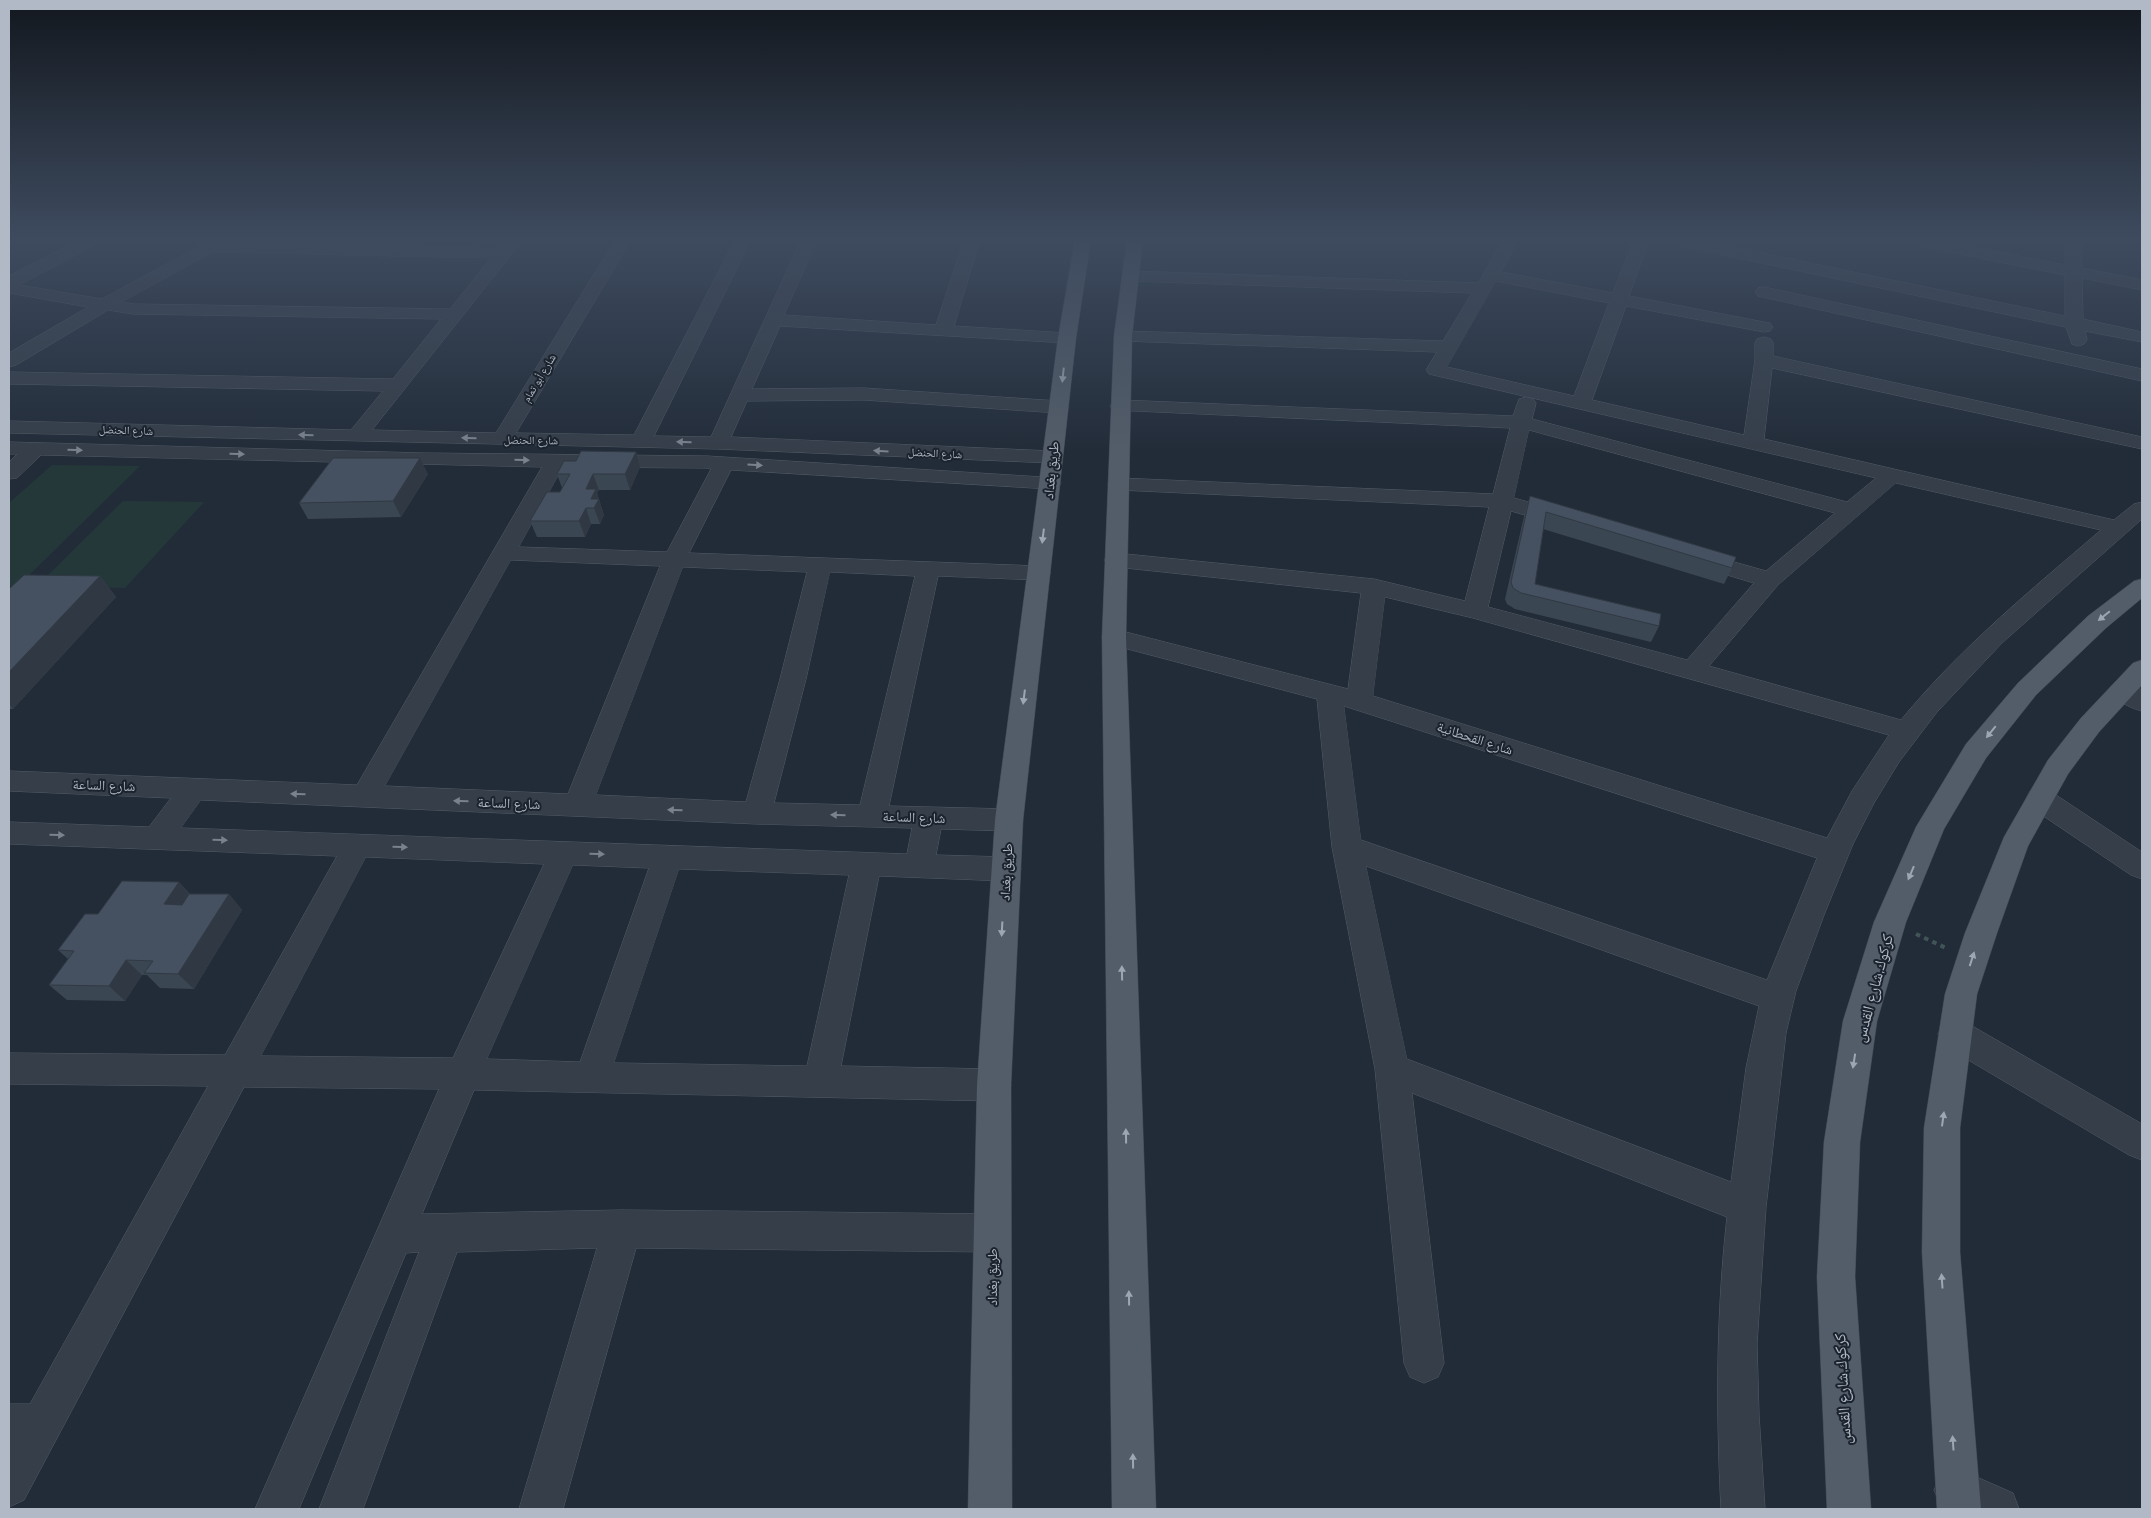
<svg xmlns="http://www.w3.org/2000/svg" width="2151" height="1518" font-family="Raleway,'Noto Naskh Arabic',sans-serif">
	<rect width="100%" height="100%" fill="#222c39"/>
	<!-- green -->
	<path fill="#24383a" d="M52,465L140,466L18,586H9V503Z
		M123,501L204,502L125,588L37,586Z"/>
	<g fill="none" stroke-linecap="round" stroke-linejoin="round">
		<defs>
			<path id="minor" d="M80,240H100L98,243L19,285L102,299L211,240H231L229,242L499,248L506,240H518L520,243L518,246L372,430L496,433L615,240H631L516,433L634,435L735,240H751L654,436L711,437L801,240H817L784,315L936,325L964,240H980L954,326L1067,333L1073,334L1076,338L1073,342L1067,343L780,326L752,389L864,388L1059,401L1066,403L1069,407L1066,411L1059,413L864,400L747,401L731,437L1052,451L1059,453L1062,457L1059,461L1052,463L718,449L9,433V421L351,430L383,391L9,384V372L393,379L441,319L133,314L108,310L16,365L9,367V353L88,307L9,293V276ZM213,252L491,258L450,309L133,304L122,302Z
				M1503,240H1519L1501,272L1613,293L1633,240H1649L1629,296L1764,322L1770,323L1773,327L1770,331L1764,332L1626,306L1592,400L1744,435L1755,360V343L1757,339L1764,337L1771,339L1773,343V356L2142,437V449L1772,368L1764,439L2114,520L2134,504L2142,502V519L2002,643L1937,712L1899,762L1874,803L1853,844L1824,915L1796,991L1786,1033L1766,1207L1757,1344L1759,1415L1765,1509H1721C1716,1411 1716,1315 1727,1217L1412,1093L1444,1363L1438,1377L1424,1383L1410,1377L1404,1363L1375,1069L1332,847L1317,699L1105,643L1102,637L1105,631L1114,629L1348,689L1361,593L1116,567L1108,565L1104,560L1108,555L1116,553L1374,579L1465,601L1489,507L1119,490L1111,489L1108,484L1111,479L1119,478L1493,494L1510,428L1113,410L1110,406L1113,402L1120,400L1513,416L1519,399L1526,397L1533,399L1536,403L1532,419L1847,502L1876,478L1429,374L1426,370L1437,352L1123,341L1117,340L1114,336L1117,332L1123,331L1443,341L1472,293L1131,281L1125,280L1123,276L1125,272L1131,271L1478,283ZM1496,281L1609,303L1574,396L1447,367ZM1529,430L1835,513L1766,571L1695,551L1687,553L1683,558L1687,563L1754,583L1687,660L1488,607L1511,511L1563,526L1571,524L1574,519L1571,514L1514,498ZM1896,483L2101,530C2031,590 1960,648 1901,720L1709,666L1778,585ZM1385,597L1473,618L1889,735L1852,791L1827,838L1373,696ZM1344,706L1817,858L1767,980L1361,840ZM1366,866L1759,1006L1746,1068L1731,1182L1407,1059Z
				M1668,240H1699L2065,316V275L1914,245L1908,243L1906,240H1938L2065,265V240H2081L2082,268L2142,280V290L2082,278L2083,319L2142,332V342L2085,331L2087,340L2084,344L2078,346L2072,344L2066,327L1676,245L1670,243Z
				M1764,287L2142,369V381L1758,296L1755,292L1758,288Z
				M9,442L423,453L707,456L1058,478L1061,483L1058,488L1050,489L731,470L689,553L1039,566L1047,568L1051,573L1047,578L1039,580L938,576L889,806L1009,809L1019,812L1023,820L1019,828L1009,831L941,829L936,855L1006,857L1017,861L1021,869L1017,877L1006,881L879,876L841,1066L994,1069L1006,1074L1011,1085L1006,1096L994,1101L474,1090L422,1214L622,1210L992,1214L1005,1220L1011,1233L1005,1246L992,1252L636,1248L563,1509H519L597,1248L457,1252L363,1509H319L419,1252L406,1253L299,1509H255L439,1089L244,1087L24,1500L9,1507V1404H30L208,1086L9,1084V1053L225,1055L337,856L9,844V822L149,827L171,798L9,791V771L357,785L542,467L41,455L17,478L9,479V462L17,454H9ZM563,467L707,468L711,469L667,552L519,547ZM511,560L660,566L568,794L385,786ZM683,567L807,572L780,679L746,802L596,795ZM830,572L915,576L860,805L774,803L806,679ZM201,800L757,824L912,828L907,854L181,828ZM366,857L544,864L453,1058L261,1056ZM573,865L649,868L580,1062L487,1059ZM679,869L849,875L807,1066L614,1063Z
				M2122,681L2142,690V711C2130,708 2116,701 2109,690L2113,684Z
				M2040,788L2050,791L2142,852V879L2131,875L2030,807L2026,799L2030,791Z
				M1955,1019L1967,1023L2142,1124V1160L2129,1155L1943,1045L1938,1034L1943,1023Z
				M1956,1468L2013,1493L2019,1509H1949L1941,1505L1934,1490L1941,1475Z"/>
			<path id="major" d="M1075,240H1091L1076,338L1023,820L1011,1085L1012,1509H968L977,1085L995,820L1058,338Z
				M1127,240H1143L1132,336L1126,637L1156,1509H1112L1102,637L1114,336Z
				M2142,579V598L2106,628L2036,695L1986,758L1944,829L1906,922L1877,1021L1860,1142L1855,1277L1871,1509H1827L1817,1277L1824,1142L1843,1021L1874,922L1916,827L1966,744L2018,683L2088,616L2134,581Z
				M2142,660V685L2099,732L2068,774L2028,846L1997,933L1977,994L1960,1128V1252L1981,1509H1937L1922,1252L1924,1128L1945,994L1965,933L2004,837L2048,760L2081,718L2133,663Z"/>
		</defs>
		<!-- minor casing -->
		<use href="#minor" stroke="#535c67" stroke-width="1"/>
		<!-- major casing -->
		<use href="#major" stroke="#3f4752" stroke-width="1"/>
		<!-- path -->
		<path stroke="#415557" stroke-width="4" stroke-dasharray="4.5 4.5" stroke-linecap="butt" d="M1916,934L1946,948"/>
		<!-- minor -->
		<use href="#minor" fill="#353e49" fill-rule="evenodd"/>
		<!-- major -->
		<use href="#major" fill="#535d69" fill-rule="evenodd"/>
	</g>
	<!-- wall -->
	<path fill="#3b4653" d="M636,452L640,467L630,490H599L597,493L604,515L600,524H591L585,537H537L530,521L560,492L562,488L557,474L576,461Z
		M428,474L401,517L308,519L299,503Z
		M1530,496L1732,568L1724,584L1543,529L1535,584L1659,626L1651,642L1515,609L1507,604L1505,599L1525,512Z
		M100,576L116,597L13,709H9V589Z
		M179,882L190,894H229L242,910L194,989L160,988L147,975H142L125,1001L67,1000L49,985L68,959L58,950L98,914Z"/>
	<!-- shaded-wall -->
	<path fill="#303943" d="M636,452L640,467L630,490L625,474Z
		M420,458L428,474L401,517L393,501Z
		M593,474L599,490L597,493L604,515L600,524L592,503L586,489Z
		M586,508L591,524L585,537L579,521Z
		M100,576L116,597L13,709L9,704V672Z
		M179,882L193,898L179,920L164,904Z
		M229,894L242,910L194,989L178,974Z
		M126,960L142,975L125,1001L109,986Z"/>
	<!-- building -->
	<path fill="#455160" stroke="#303943" d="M581,451L636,452L625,474H593L586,489H596L591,499H599L594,508H586L579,521H530L547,492H560L570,474H557L564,461H576Z
		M333,458H420L393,501L299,503Z
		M1530,496L1736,557L1732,568L1546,512L1535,584L1661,614L1659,626L1521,593L1513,588L1511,582Z
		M24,575L100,576L9,672V589Z
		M122,881L179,882L164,904L182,905L189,894H229L178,974L144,973L153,961L126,960L109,986L49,985L74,951L58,950L85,914H98Z"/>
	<!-- one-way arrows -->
	<defs><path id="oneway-solid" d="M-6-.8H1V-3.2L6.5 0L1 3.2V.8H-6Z" transform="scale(1.25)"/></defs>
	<g fill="#9da7b3">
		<use href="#oneway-solid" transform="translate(1063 375) rotate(96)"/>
		<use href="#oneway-solid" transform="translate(1043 536) rotate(97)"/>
		<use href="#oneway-solid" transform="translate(2104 616) rotate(141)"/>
		<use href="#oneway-solid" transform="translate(1024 697) rotate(97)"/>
		<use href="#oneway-solid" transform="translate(1991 732) rotate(129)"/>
		<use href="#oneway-solid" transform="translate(1911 873) rotate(113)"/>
		<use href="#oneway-solid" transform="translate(1002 929) rotate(93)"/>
		<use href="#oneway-solid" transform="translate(1972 959) rotate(-72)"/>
		<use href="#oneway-solid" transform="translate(1122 973) rotate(-91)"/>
		<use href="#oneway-solid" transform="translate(1854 1061) rotate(99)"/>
		<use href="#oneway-solid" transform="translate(1943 1119) rotate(-82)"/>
		<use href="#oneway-solid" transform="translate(1126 1136) rotate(-91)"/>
		<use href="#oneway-solid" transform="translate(1942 1281) rotate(-94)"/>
		<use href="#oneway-solid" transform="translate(1129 1298) rotate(-91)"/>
		<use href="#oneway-solid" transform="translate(1953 1443) rotate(-94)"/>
		<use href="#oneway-solid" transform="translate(1133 1461) rotate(-91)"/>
	</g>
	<g fill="#79828d">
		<use href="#oneway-solid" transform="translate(306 435) rotate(-178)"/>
		<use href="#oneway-solid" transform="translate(469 438) rotate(-179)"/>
		<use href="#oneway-solid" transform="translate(684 442) rotate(-179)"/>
		<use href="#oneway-solid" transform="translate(75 450) rotate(2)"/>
		<use href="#oneway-solid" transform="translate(881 451) rotate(-177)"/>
		<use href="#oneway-solid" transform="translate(237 454) rotate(2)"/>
		<use href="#oneway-solid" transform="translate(522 460) rotate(1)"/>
		<use href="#oneway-solid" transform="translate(755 465) rotate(3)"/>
		<use href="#oneway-solid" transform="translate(298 794) rotate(-178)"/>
		<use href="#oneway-solid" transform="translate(461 801) rotate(-178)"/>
		<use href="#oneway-solid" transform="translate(675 810) rotate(-178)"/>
		<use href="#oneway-solid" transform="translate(838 815) rotate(-178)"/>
		<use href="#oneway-solid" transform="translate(57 835) rotate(2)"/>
		<use href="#oneway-solid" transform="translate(220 840) rotate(2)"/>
		<use href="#oneway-solid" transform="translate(400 847) rotate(2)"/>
		<use href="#oneway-solid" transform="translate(597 854) rotate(2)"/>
	</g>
	<!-- sky -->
	<linearGradient id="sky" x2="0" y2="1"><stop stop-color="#13181f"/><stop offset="0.53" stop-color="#3e4b5f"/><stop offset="1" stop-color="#3e4b5f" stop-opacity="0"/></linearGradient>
	<rect width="2151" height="452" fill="url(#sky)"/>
	<g text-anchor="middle" stroke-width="4" stroke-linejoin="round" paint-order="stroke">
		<!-- far-street labels -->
		<g font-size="11" fill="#b0b9c5" stroke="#1b232e">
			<text transform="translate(539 378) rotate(-59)" y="4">شارع أبو تمام</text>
			<text transform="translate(126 430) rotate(2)" y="4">شارع الحنضل</text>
			<text transform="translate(531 440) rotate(1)" y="4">شارع الحنضل</text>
			<text transform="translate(935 453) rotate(3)" y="4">شارع الحنضل</text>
		</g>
		<!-- street labels -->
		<g font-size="14" fill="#b0b9c5" stroke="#1b232e">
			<text transform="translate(1051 470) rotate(-84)" y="5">طريق بغداد</text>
			<text transform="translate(1475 738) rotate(18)" y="5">شارع القحطانية</text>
			<text transform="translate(104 785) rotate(2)" y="5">شارع الساعة</text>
			<text transform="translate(509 803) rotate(2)" y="5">شارع الساعة</text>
			<text transform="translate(914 817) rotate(2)" y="5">شارع الساعة</text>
			<text transform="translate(1006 872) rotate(-87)" y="5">طريق بغداد</text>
			<text transform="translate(992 1277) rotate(-90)" y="5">طريق بغداد</text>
		</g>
		<!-- near-street labels -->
		<g font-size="16" fill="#b0b9c5" stroke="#1b232e">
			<text transform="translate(1873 988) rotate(-75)" y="6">كركوك,شارع القدس</text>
			<text transform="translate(1842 1389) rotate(-93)" y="6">كركوك,شارع القدس</text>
		</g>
	</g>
	<!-- border -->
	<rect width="2151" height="1518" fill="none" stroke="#b0b9c5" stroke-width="20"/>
</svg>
